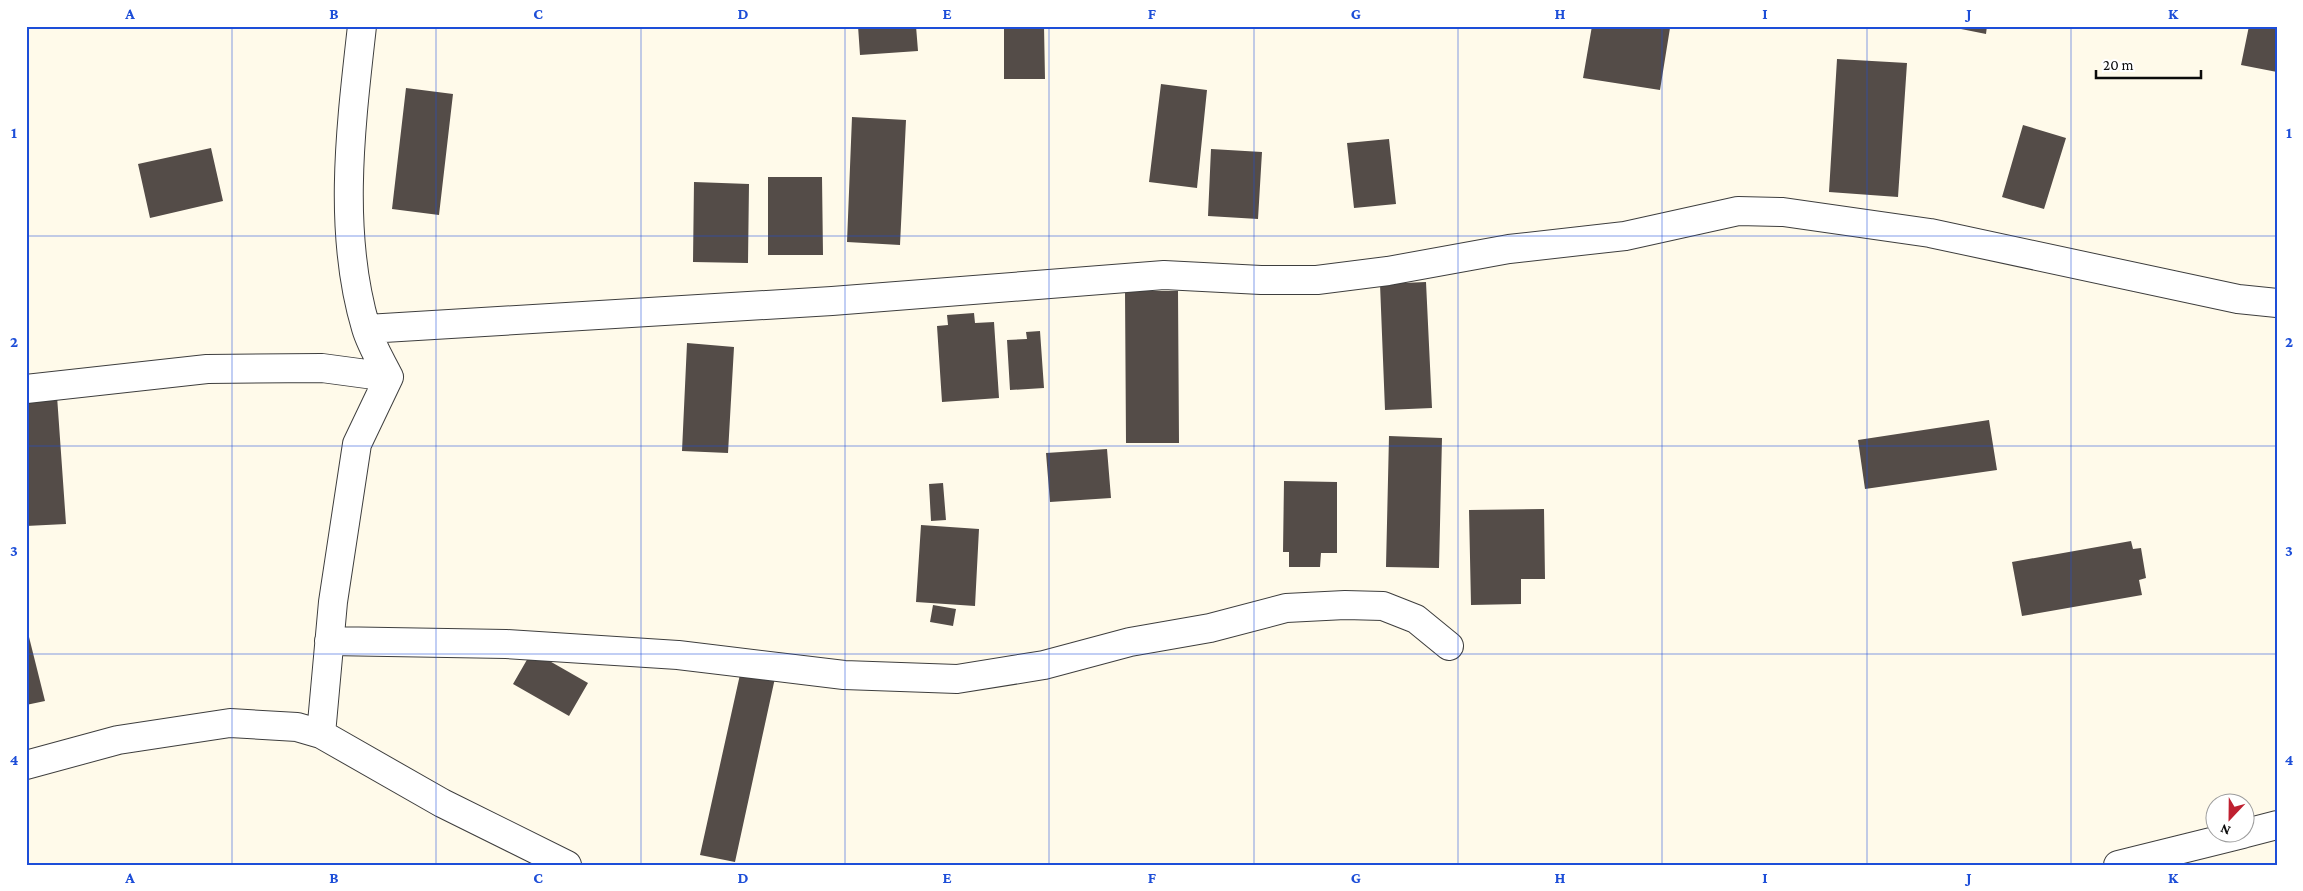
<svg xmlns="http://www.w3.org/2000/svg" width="2303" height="891" font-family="'Crimson Pro',serif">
	<rect width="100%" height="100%" fill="#fffaea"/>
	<!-- building -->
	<path fill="#544c48" d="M858,26H916L918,51L860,55Z
		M1004,26H1044L1045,79H1004Z
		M1592,26L1670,28L1660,90L1583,78Z
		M1946,26H1987L1986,34Z
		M2249,26H2277V72L2241,65Z
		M1837,59L1907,63L1898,197L1829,192Z
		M1161,84L1207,90L1197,188L1149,182Z
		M406,88L453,94L439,215L392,209Z
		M852,117L906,120L900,245L847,242Z
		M2023,125L2066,138L2044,209L2002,197Z
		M1389,139L1396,204L1354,208L1347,143Z
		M211,148L223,201L150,218L138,164Z
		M1211,149L1262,152L1258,219L1208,216Z
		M768,177H822L823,255H768Z
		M694,182L749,184L748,263L693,262Z
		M1426,282L1432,408L1385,410L1380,284Z
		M1125,291H1178L1179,443H1126Z
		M974,313L975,323L994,322L999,398L942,402L937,326L948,325L947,315Z
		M1040,331L1044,388L1010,390L1007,340L1027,339L1026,332Z
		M687,343L734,347L728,453L682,451Z
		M26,391L57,396L66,524L26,526Z
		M1989,420L1997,470L1865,489L1858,440Z
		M1389,436L1442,438L1439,568L1386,567Z
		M1107,449L1111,498L1050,502L1046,453Z
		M1284,481L1337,482V553H1321L1320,567H1289V552H1283Z
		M943,483L946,520L931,521L929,484Z
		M1544,509L1545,579H1521V604L1471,605L1469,510Z
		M921,525L979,529L975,606L916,602Z
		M2131,541L2133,549L2141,548L2146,578L2139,580L2142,595L2022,616L2012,562Z
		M933,605L956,609L953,626L930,622Z
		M26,625L45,701L26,705Z
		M532,651L588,683L569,716L513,684Z
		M741,670L775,678L735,862L700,855Z"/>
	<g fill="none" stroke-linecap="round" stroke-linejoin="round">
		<defs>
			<path id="street" d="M367,329L832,301L1164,275L1261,280H1317L1388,271L1509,249L1625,236L1738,211L1783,212L1930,233L2238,299L2277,303
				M26,389L207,369L322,368L389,377
				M329,641L506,644L678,655L844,675L957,679L1044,665L1130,642L1210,628L1286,608L1345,605L1383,606L1416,619L1449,646
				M321,734L333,602L357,444L389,377C381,361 371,345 366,328C337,231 351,125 362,26
				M26,765L118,740L230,723L297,727L321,734L442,803L567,865
				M2246,833L2277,825
				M2118,865L2243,834"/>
		</defs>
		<!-- street casing -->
		<use href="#street" stroke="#3e3e3e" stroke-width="30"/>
		<!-- street -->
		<use href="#street" stroke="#fff" stroke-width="28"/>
	</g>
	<!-- grid -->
	<path fill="none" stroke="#1d4ed8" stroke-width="1" stroke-opacity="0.55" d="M232,26V865M436,26V865M641,26V865M845,26V865M1049,26V865M1254,26V865M1458,26V865M1662,26V865M1867,26V865M2071,26V865M26,236H2277M26,446H2277M26,654H2277"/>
	<!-- border -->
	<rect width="2303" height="891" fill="none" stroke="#ffffff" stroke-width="55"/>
	<!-- north arrow -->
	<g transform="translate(2230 818) rotate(202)"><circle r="24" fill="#ffffff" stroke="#9d9d9d"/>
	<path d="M0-4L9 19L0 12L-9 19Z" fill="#bf2030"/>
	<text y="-8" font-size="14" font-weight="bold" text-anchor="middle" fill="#0b0b0b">N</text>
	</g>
	<!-- scale -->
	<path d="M2096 70v8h105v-8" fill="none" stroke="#0b0b0b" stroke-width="2.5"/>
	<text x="2103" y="70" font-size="15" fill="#0b0b0b" stroke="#ffffff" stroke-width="4" paint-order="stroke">20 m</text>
	<rect x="28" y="28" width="2248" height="836" fill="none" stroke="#1d4ed8" stroke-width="2"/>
	<g font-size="16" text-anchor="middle" font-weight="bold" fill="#1d4ed8">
		<text x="130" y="19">A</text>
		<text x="334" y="19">B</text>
		<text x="538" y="19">C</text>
		<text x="743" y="19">D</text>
		<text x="947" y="19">E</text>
		<text x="1152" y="19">F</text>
		<text x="1356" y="19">G</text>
		<text x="1560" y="19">H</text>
		<text x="1765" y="19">I</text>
		<text x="1969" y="19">J</text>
		<text x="2173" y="19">K</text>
		<text x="14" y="138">1</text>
		<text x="2289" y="138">1</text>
		<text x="14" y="347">2</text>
		<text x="2289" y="347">2</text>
		<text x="14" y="556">3</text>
		<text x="2289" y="556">3</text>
		<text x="14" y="765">4</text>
		<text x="2289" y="765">4</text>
		<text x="130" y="883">A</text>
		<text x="334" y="883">B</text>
		<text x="538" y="883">C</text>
		<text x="743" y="883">D</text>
		<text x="947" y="883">E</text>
		<text x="1152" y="883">F</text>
		<text x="1356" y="883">G</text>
		<text x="1560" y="883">H</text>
		<text x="1765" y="883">I</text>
		<text x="1969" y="883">J</text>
		<text x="2173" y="883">K</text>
	</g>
</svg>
